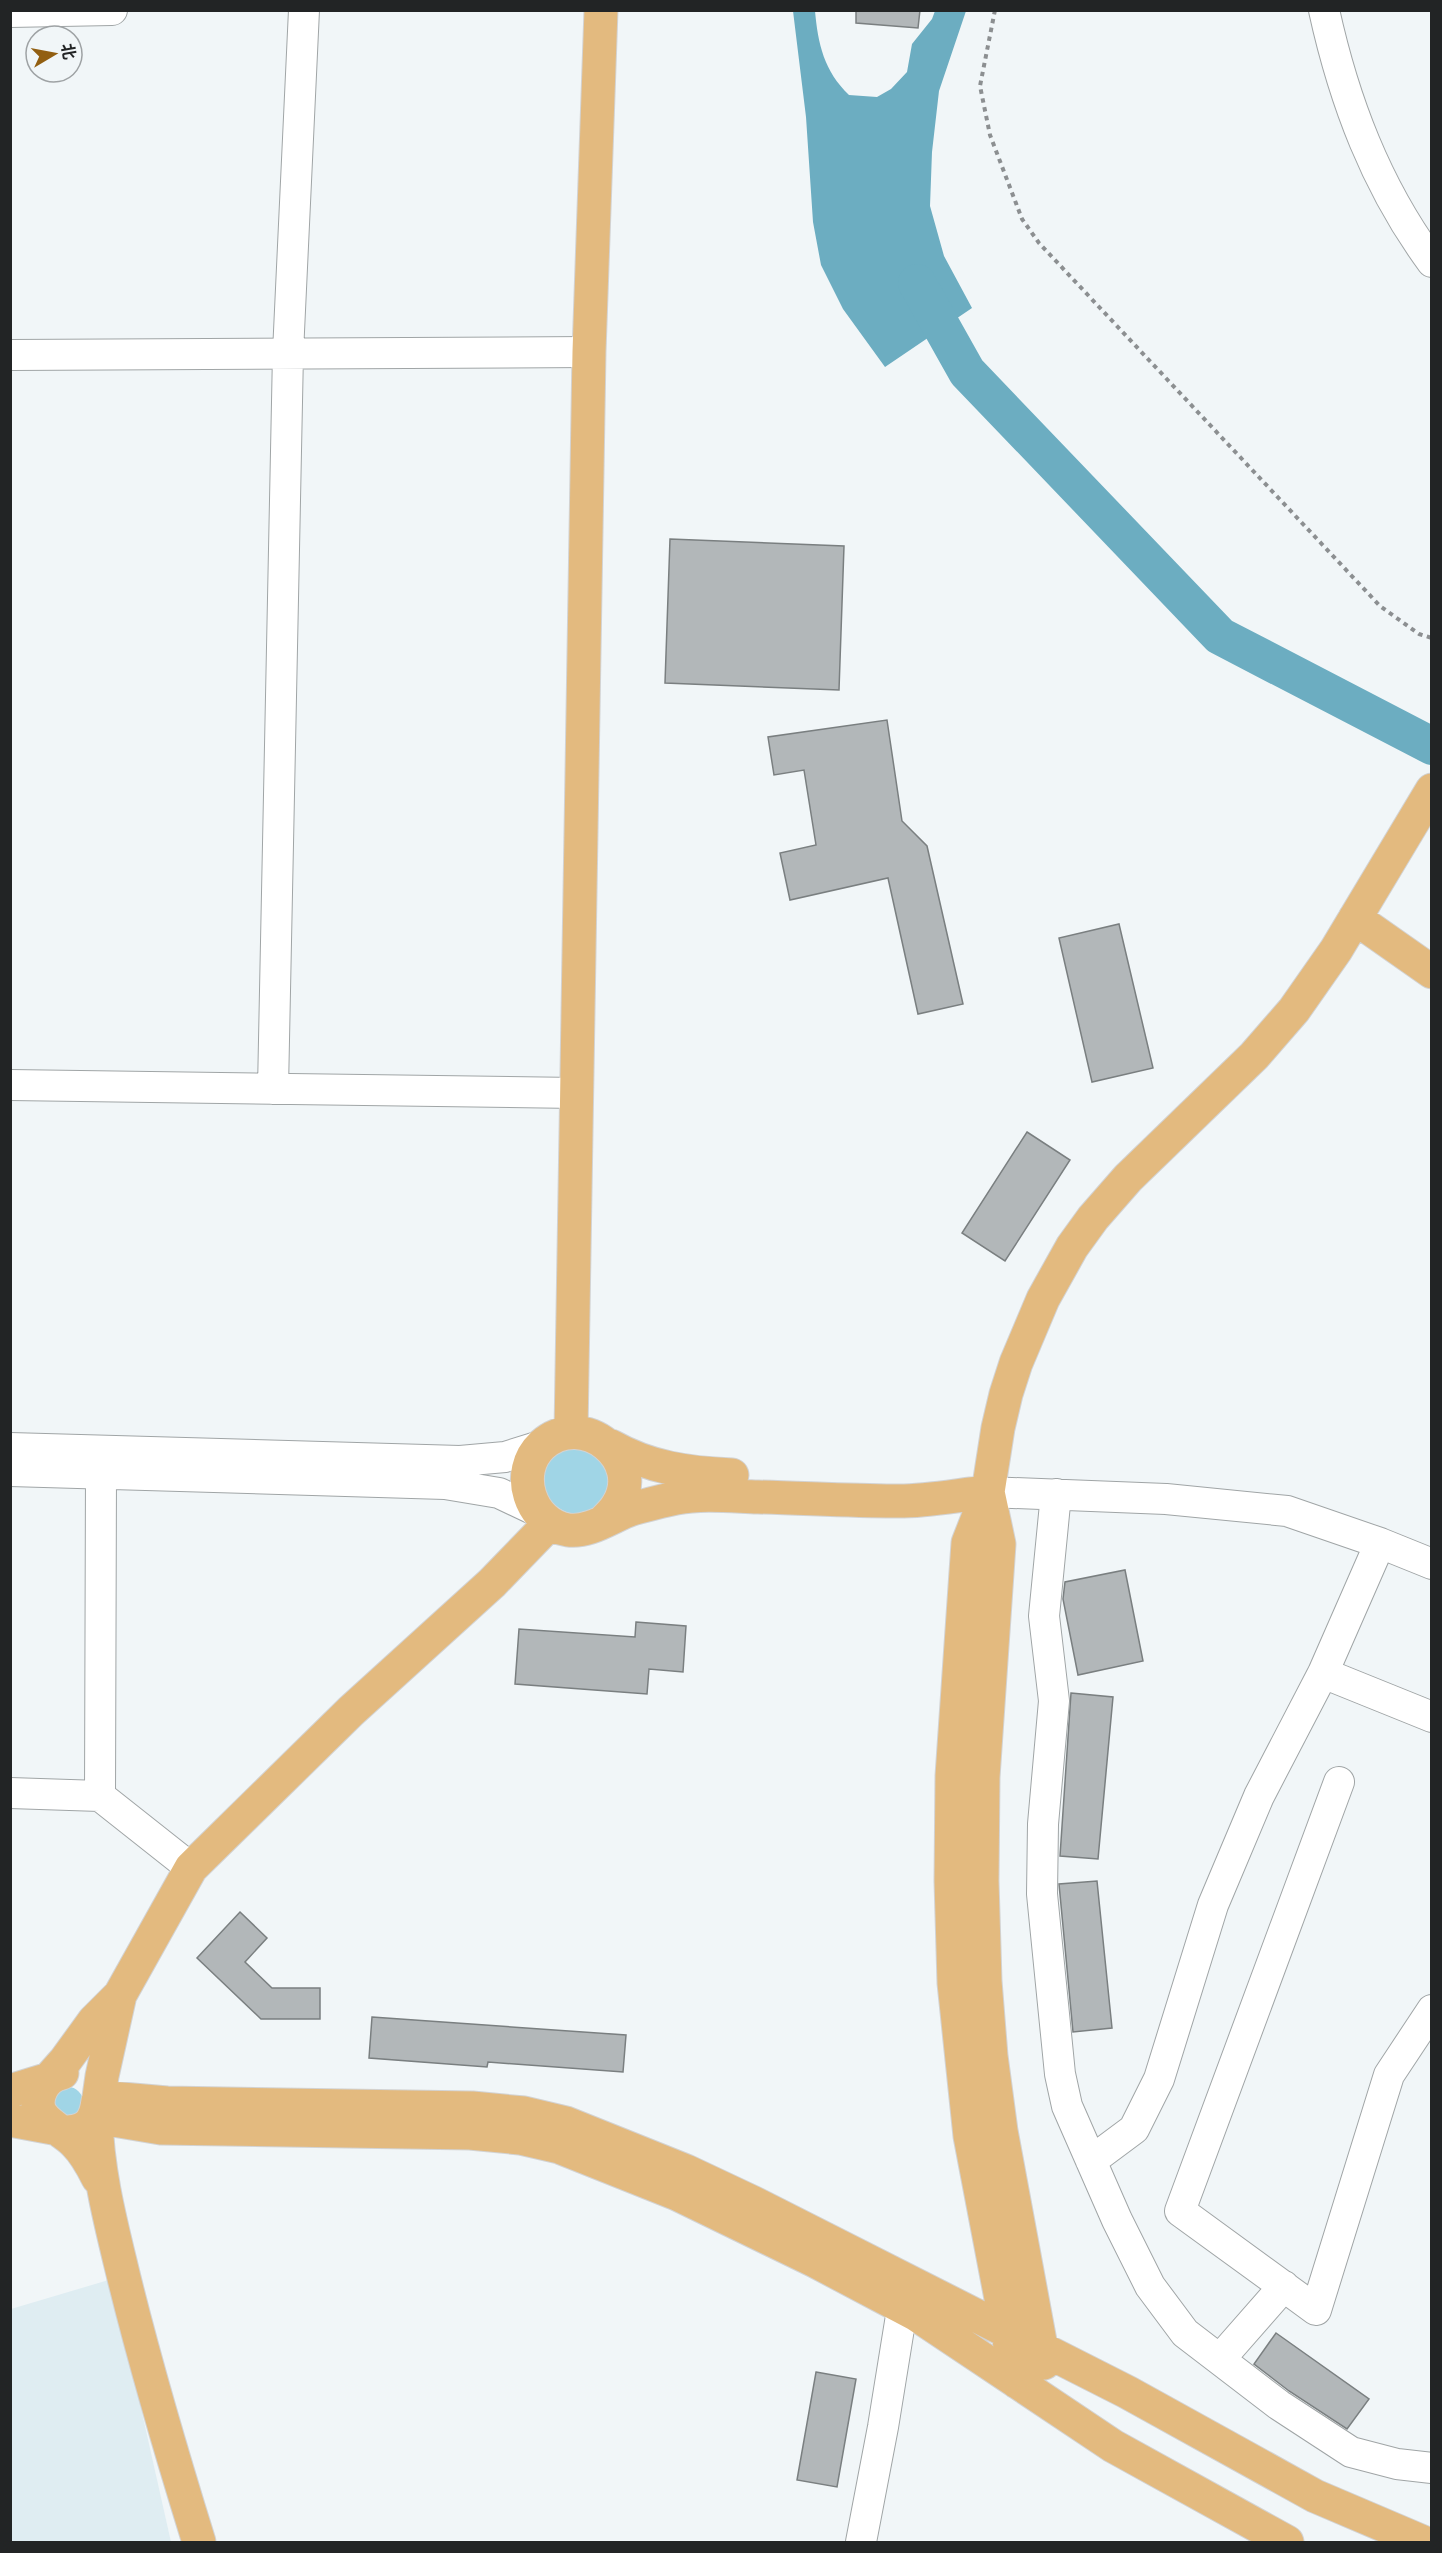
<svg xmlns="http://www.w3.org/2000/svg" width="1442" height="2553" font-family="Commissioner,'Noto Sans SC',sans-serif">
	<rect width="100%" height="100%" fill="#f1f6f8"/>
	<!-- built -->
	<path fill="#dfedf2" d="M112,2279L171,2542H11V2309Z"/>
	<!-- green -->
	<path fill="#a0d5e6" d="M562,1446L600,1453L611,1480L599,1506C573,1517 567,1517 546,1497L543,1468Z
		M53 2102a15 15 0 1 1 30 0a15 15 0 1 1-30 0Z"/>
	<!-- water -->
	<path fill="#6cadc1" d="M793,11H815C818,44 824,71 849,95L877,97L891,89L907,72L912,44L932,19L935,11H966L939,91L932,152L930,206L944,256L972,308L885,367L843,309L821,265L813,222L806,117Z"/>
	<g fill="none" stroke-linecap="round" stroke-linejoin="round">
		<!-- river -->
		<path stroke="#6cadc1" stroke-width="38" d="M917,283L967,372L1220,636L1432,746"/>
	</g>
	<!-- building -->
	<path fill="#b2b7b9" stroke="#7a7f80" stroke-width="1.5" d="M856,10H920L918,28L856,23Z
		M670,539L844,546L839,690L665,683Z
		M887,720L902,821L927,846L963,1004L918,1014L888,878L790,900L780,853L816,845L804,770L774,775L768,737Z
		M1119,924L1153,1068L1092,1082L1059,938Z
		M1027,1132L1070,1160L1005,1261L962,1233Z
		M1125,1570L1143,1661L1078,1675L1063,1599L1065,1582Z
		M636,1622L686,1626L683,1672L649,1669L647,1694L515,1684L519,1629L635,1637Z
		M1071,1693L1113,1697L1098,1859L1060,1856Z
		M1097,1881L1112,2028L1073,2032L1059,1884Z
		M240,1912L267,1938L245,1962L272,1988H320V2019H261L197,1958Z
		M372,2017L626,2035L623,2072L488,2062L487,2067L369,2058Z
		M1276,2333L1369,2399L1347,2429L1289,2391L1254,2364Z
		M816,2372L856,2379L837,2487L797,2480Z"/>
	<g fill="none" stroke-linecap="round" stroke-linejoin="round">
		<defs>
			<path id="minor" d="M1324,10C1344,101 1376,186 1432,262
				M10,12L112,10
				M10,355L589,352
				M10,1085L577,1093
				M273,1089L288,353L304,10
				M10,1448L460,1461L505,1457L540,1446
				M10,1471L445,1484L499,1493L537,1511
				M988,1492L1166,1499L1287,1511L1380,1543L1432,1564
				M1056,1494L1044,1616L1054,1701L1043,1824L1042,1894L1060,2074L1067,2106L1117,2220L1150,2286L1185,2333L1279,2405L1351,2452L1397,2464L1432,2468
				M1323,1673L1432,1717
				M1339,1782L1180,2211L1316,2310L1389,2075L1432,2010
				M10,1793L100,1796L191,1868
				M100,1796L101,1474
				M1091,2161L1134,2129L1159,2079L1213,1905L1259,1796L1323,1673L1380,1543
				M1220,2359L1284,2286
				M861,2542L883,2427L906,2285"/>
			<path id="major" d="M1355,918L1432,972
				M571,1432L589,352L601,10
				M611,1446C650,1468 688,1473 732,1475
				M988,1492L999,1544L983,1777L982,1881L985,1981L991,2056L1001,2131L1044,2363
				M605,1520C609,1516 614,1511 617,1506C647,1460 583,1408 542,1445C513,1472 530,1524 568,1530C590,1533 612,1516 632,1509C647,1505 661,1501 676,1498C703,1493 730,1496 758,1497C803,1498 848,1501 894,1501C925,1502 957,1495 988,1492
				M120,1995L102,2076L99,2097L167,2103L472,2108L524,2113L566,2123L686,2171L754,2203L1127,2392L1315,2496L1423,2542
				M62,2073C52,2075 45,2081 41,2090C28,2119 60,2127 75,2143C84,2152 92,2166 98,2178
				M10,2091L49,2079L65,2061L94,2021L120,1995L191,1868L351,1711L492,1583L550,1523
				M10,2120L53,2128
				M62,2132C86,2132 95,2124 98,2101
				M1017,2382L970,2136L954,1983L951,1881L952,1776L968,1543L988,1492L998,1428L1006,1394L1016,1363L1043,1299L1072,1247L1093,1218L1128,1178L1254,1056L1294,1010L1336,950L1432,790
				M199,2542C172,2455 146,2367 124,2278C111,2224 97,2172 96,2117L161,2128L470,2133L520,2138L559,2147L677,2194L815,2261L917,2315L1113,2446L1287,2542"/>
		</defs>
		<!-- minor casing -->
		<use href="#minor" stroke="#a0a5a6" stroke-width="32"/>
		<!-- major casing -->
		<use href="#major" stroke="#d3d3d3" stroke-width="35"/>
		<!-- path -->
		<path stroke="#8c8f91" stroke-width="4" stroke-dasharray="4.5 4.5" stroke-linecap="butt" d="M995,10L980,86L990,135L1022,219L1039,243L1380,606L1419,634L1432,638"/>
		<!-- minor -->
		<use href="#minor" stroke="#fff" stroke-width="30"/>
		<!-- major -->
		<use href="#major" stroke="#e3ba7f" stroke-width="33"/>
	</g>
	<!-- border -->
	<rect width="1442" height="2553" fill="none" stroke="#222425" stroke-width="24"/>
	<!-- north arrow -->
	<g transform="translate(54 54) rotate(80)"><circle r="28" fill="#f1f6f8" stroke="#9ea2a4" stroke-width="1.5"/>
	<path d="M0-4.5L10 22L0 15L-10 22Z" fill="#925f11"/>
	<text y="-9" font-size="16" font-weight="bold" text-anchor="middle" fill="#222425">北</text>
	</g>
</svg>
